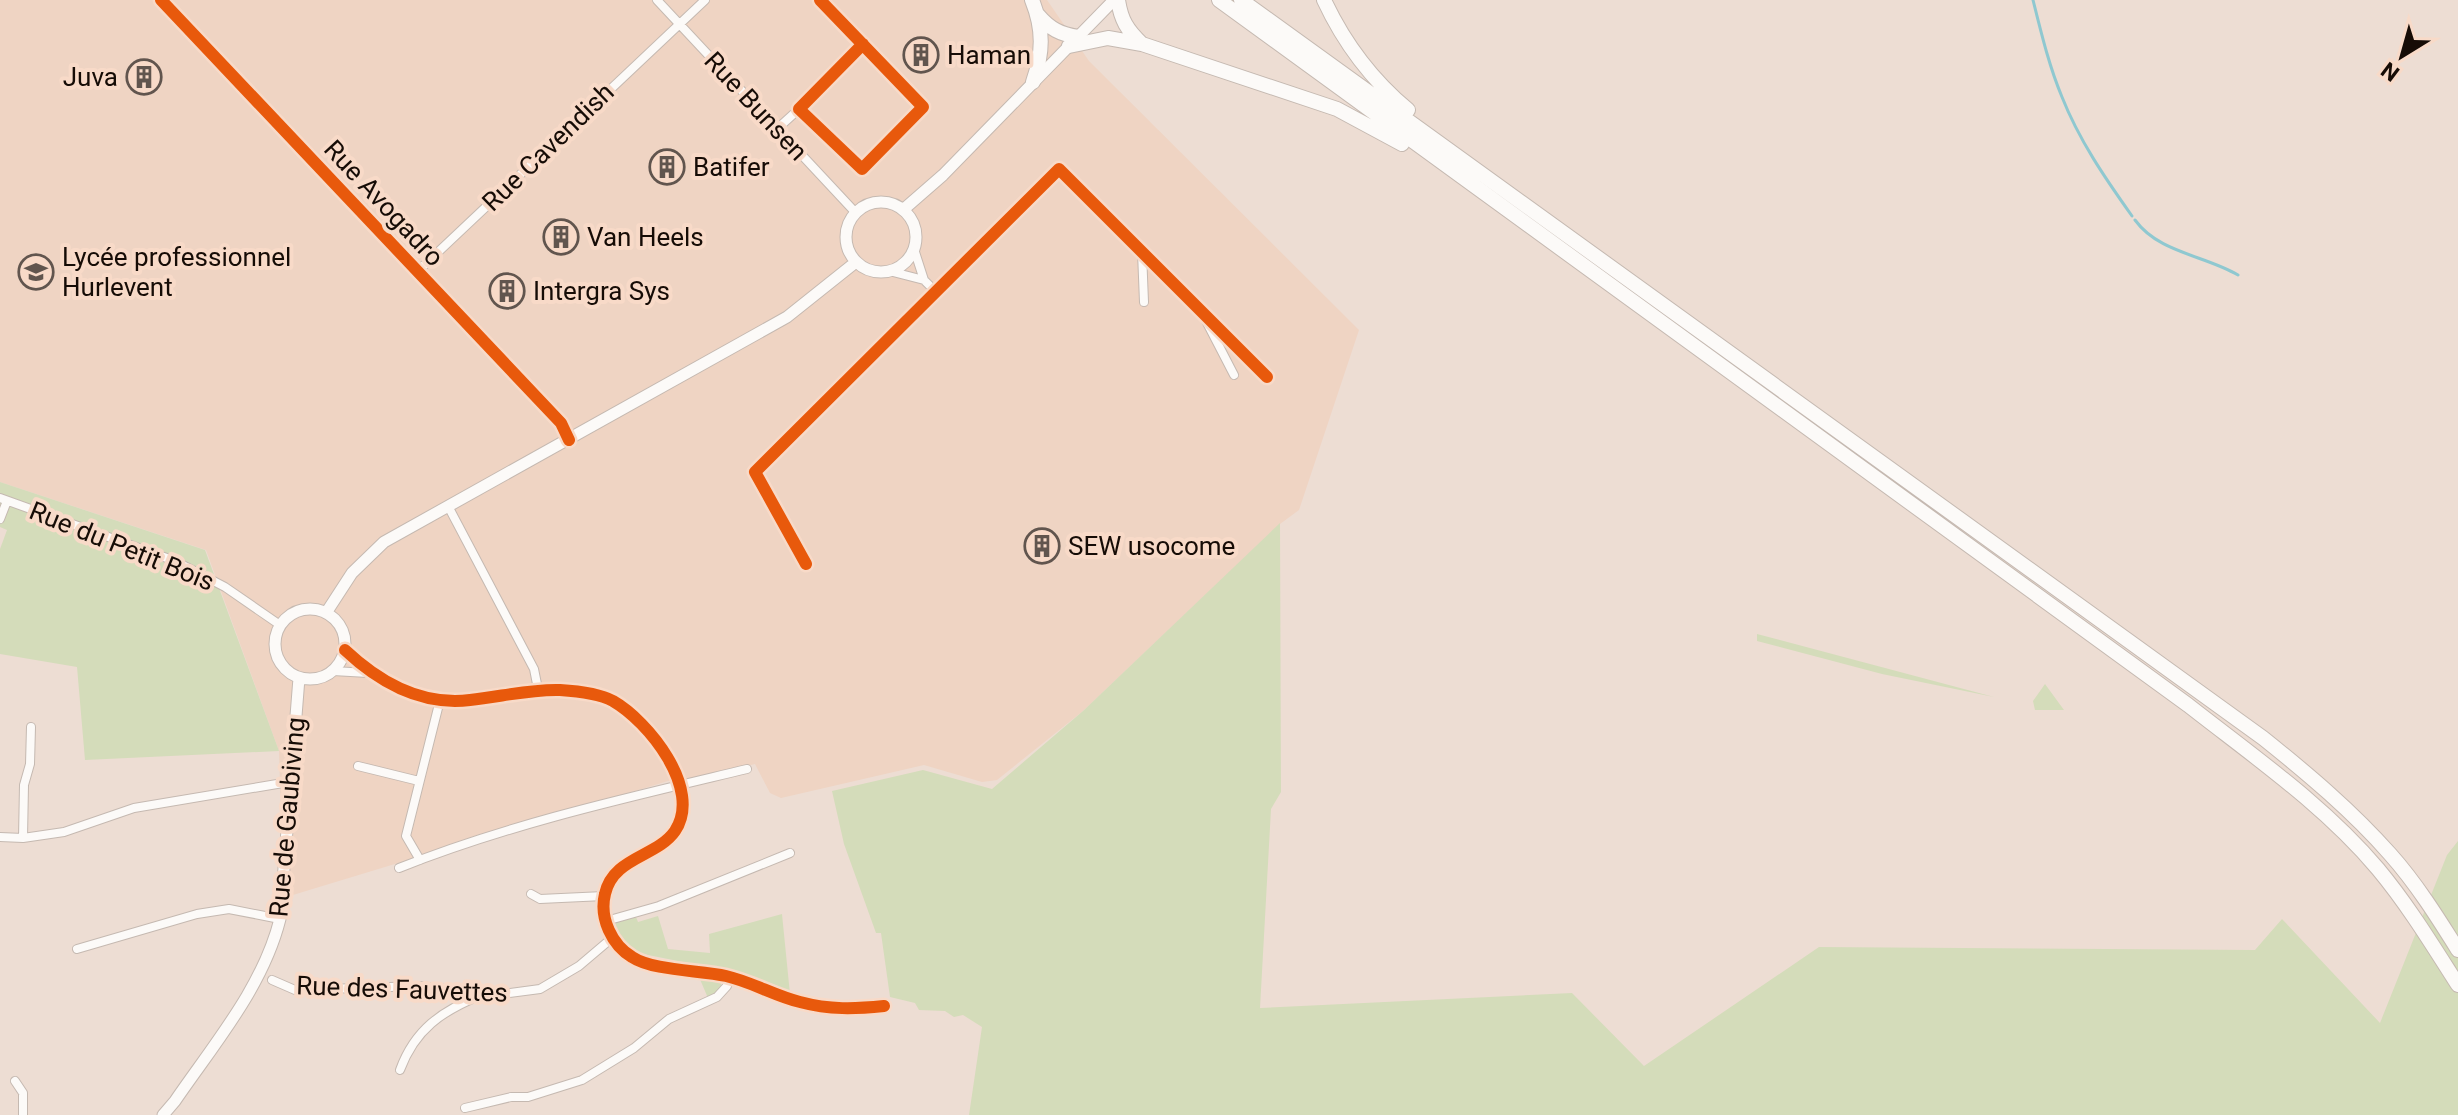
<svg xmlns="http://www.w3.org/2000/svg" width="2458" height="1115" font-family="Roboto,sans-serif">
	<rect width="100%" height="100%" fill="#edddd3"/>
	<!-- built -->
	<path fill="#efd4c3" d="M0,0H1047L1089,61L1359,330L1299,510L1280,524L1083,711L997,780L982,782L924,765L781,798L770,793L755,764L684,781H668L283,898L279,751L206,550L0,482Z"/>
	<!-- green -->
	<path fill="#d4dcba" d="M0,482L205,550L279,751L85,760L77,667L0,654V549L7,530L0,527Z
		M1280,523L1281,792L1271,809L1260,1008L1572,993L1644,1066L1819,947L2255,950L2282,919L2380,1023L2447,855L2458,841V1115H969L982,1027L963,1015L954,1017L945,1011L919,1010L915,1003L890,997L881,933H876L844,844L832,791L923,770L992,789L1083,711Z
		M1757,634L1994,697L1882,674L1757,641Z
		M2045,684L2064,710H2035L2033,701Z
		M782,914L790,994L743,974L638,953L619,938L614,927L617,922L636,917L638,922L658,916L668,949L710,953L709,934Z
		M699,977L721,982V988L708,998Z"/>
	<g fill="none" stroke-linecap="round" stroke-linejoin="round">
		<!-- stream -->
		<path stroke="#8fc8d0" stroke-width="3" d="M2033,0C2041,32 2049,66 2062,97C2079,140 2105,178 2132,216
			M2135,220C2159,253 2204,255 2238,275"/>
		<defs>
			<path id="street" d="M161,0L561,423L569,440
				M657,0L855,212
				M820,0L923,107L862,169L799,109L863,44
				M777,129L799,109
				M914,249L924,280L935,291
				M1142,252L1144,302
				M418,271L705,0
				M889,271L924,280
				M1205,319L1234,375
				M0,498L175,561L225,587L280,625
				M448,506L534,669L538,689
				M0,519L7,501
				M806,564L755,472L1059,169L1267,377
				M345,650C379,682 421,706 470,700C500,697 529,689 560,690C576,691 598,693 613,701C648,721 703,789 675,831C657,857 613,857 605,894C599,918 612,945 632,957C653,971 700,970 726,976C752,982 775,996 800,1002C830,1010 855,1009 884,1006
				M333,671L368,673
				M358,766L419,781
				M0,837L23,838L64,832L134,808L289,782
				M23,838L24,785L30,764L31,727
				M420,860L406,836L440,700
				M399,868C512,823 630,797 747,769
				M531,894L540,899L604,896
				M606,921L659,906L790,853
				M77,949L197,914L229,909L280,919
				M272,980L295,990L420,986L495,995L540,989L579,966L612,938
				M400,1070C415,1029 442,1011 481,995
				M15,1081L23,1093V1115
				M465,1108L511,1097H528L582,1080L634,1048L669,1019L717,997L727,986L729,977"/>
			<path id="secondary" d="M846 237a35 35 0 1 1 70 0a35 35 0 1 1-70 0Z
				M904,209L943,175L1114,0
				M275 644a35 35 0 1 1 70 0a35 35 0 1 1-70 0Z
				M326,613L352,573L384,542L787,317L856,262
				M163,1115L175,1101C214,1044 263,987 280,919L299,678"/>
			<path id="highway" d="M1032,0C1044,30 1043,53 1033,82
				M1118,0C1121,20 1127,30 1142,44L1337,109L1402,144
				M1219,0L2188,705C2253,756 2324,805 2378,869C2408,905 2433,946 2458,985
				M1241,0L2263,738C2308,774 2352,811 2390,854C2416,883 2438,918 2458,950
				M1324,0C1344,43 1372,80 1408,110
				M1038,15C1050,29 1060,34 1078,37
				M1069,46L1108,38L1142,44"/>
		</defs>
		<!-- street casing -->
		<use href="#street" stroke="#c5b9b1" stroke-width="10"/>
		<!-- secondary casing -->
		<use href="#secondary" stroke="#c5b9b1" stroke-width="13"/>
		<!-- highway casing -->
		<use href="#highway" stroke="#c5b9b1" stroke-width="16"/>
		<!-- street -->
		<use href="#street" stroke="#fcfaf8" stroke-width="8"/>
		<!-- secondary -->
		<use href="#secondary" stroke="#fcfaf8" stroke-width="11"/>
		<!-- highway -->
		<use href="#highway" stroke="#fcfaf8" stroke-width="14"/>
		<defs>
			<path id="cycleway" d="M161,0L561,423L569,440
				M820,0L923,107L862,169L799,109L863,44
				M806,564L755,472L1059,169L1267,377
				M345,650C379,682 421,706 470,700C500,697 529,689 560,690C576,691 598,693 613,701C648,721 703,789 675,831C657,857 613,857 605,894C599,918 612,945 632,957C653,971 700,970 726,976C752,982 775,996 800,1002C830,1010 855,1009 884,1006"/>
		</defs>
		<!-- cycleway casing -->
		<use href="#cycleway" stroke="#f8dac8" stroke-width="17"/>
		<!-- cycleway -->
		<use href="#cycleway" stroke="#e8590c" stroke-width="12"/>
	</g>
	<!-- icons -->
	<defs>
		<symbol id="building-ring" viewBox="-11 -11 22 22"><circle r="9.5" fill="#f8dac8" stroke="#61554e" stroke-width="1.5"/><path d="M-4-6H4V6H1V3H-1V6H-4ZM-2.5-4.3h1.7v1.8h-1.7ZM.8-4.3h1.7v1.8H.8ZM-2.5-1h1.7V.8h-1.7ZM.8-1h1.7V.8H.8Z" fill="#61554e"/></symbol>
		<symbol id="school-ring" viewBox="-11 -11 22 22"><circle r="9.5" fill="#f8dac8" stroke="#61554e" stroke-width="1.5"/><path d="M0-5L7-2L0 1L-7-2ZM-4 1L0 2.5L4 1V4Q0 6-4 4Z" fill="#61554e"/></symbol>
	</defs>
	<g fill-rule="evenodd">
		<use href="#building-ring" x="901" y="35" width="40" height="40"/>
		<use href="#building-ring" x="124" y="57" width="40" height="40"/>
		<use href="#building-ring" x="647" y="147" width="40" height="40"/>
		<use href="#building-ring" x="541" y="217" width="40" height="40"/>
		<use href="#school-ring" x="16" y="252" width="40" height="40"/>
		<use href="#building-ring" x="487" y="271" width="40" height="40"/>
		<use href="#building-ring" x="1022" y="526" width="40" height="40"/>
	</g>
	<g text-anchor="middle" stroke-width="8" stroke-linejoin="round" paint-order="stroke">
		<!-- poi labels -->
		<g font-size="26" fill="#160c06" stroke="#f8dac8" text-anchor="start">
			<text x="947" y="64">Haman</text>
			<text x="118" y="86" text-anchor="end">Juva</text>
			<text x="693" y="176">Batifer</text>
			<text x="587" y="246">Van Heels</text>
			<text x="62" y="266">Lycée professionnel<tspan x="62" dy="30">Hurlevent</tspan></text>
			<text x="533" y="300">Intergra Sys</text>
			<text x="1068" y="555">SEW usocome</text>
		</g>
		<!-- street labels -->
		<g font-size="26" fill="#160c06" stroke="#f8dac8">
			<text transform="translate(756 106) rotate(47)" y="9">Rue Bunsen</text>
			<text transform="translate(548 147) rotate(-44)" y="9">Rue Cavendish</text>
			<text transform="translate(384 203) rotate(47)" y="9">Rue Avogadro</text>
			<text transform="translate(122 546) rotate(22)" y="9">Rue du Petit Bois</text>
			<text transform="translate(287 817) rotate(-85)" y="9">Rue de Gaubiving</text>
			<text transform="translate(402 989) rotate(2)" y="9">Rue des Fauvettes</text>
		</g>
	</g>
	<!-- north arrow -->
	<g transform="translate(2402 56) rotate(217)" stroke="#f8dac8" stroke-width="6" paint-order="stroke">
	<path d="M0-6L14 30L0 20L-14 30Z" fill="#160c06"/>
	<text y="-12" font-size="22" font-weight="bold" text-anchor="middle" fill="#160c06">N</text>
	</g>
</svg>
